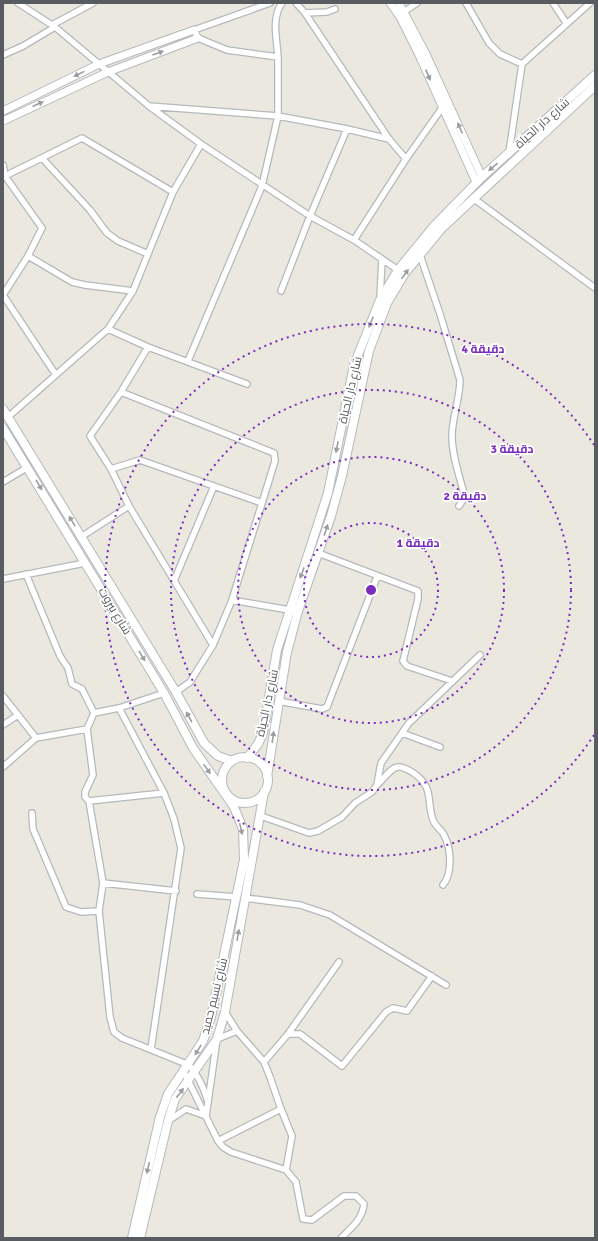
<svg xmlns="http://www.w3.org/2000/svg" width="598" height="1241" font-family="Signika,Cairo,sans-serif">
	<rect width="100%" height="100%" fill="#ebe9df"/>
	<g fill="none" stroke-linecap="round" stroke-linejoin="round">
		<defs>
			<path id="minor" d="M18,3L55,27L149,106L201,144L310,216L354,240L398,270
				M296,3L305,13L389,139L406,159
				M466,3L489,43L500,54L522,64
				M553,3L567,24
				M405,11L417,3
				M305,13L327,12L335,9
				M52,25L93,3
				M3,55L23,46L55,27
				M278,57C277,40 271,18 282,3
				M149,106L278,116V57L227,50L198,38L194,30L270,3
				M509,153L522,64L590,3
				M42,158L90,210L107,233L118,241L148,254
				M3,165L5,176L42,228L28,256L3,295
				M3,177L82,138L173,192
				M473,198L595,288
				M354,240L406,159L442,108
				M420,255L440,314L460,380C460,399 452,417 452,436C452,456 459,474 464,494L463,500L459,506
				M28,256L72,282L85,285L133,291
				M281,291L310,216L347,129
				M3,295L56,375
				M380,298L382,259
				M108,329L148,347L247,384
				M148,347L121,392L90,436L111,469L129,506L213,645
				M188,361L262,186L278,116L347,129L389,139
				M121,392L274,453L275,461L262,503
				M8,417L108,329L133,291L173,192L201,144
				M111,469L140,460L262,503L232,600L213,645L190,682L176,692
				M3,482L28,467
				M81,537L129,506
				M318,553L418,591V599L403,661L407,666L452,681
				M26,574L60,656L68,668L72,684L82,689L94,713L87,729L93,775L85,792V797L89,801L103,883L99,911L110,1017L114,1032L122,1038L189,1065C199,1076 204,1088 208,1102
				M3,579L85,563
				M174,581L214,486
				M232,600L289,610
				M3,696L36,738
				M278,701L322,709L327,707L377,577
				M119,708L164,793L174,819L181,848L151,1049
				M94,713L119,708L164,693
				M3,725L18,715
				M402,733L440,747
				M3,767L36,738L87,729
				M377,785C383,780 390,768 398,767C402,766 408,770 412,772C435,787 426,800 433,820C435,826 441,829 444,835C451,848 453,873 443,885
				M89,801L164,793
				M32,813L33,829L66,907L81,912L99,911
				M261,816L309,833L318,831L342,817L355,803L372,792L377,785L381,763L409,723L480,655
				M103,883L176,891
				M197,894L237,897
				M245,898L300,905L330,915L446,985
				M225,1012L237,1031L264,1062L270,1077L281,1109L292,1136L286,1170
				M288,1034H300L342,1066L386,1012L393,1008L407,1011L432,976
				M264,1062L288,1034L339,962
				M184,1072L218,1141L223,1147L231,1152L286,1170L296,1182L303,1219L312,1220L344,1196H356L364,1204C362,1220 352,1227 341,1238
				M168,1121L186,1109L206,1116L217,1039L237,1031
				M218,1141L281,1109"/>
			<path id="tertiary" d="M390,3L400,17L420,57L476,182
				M399,3L426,54L482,177
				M3,111L99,64L194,30
				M3,121L108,72L198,38"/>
			<path id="secondary" d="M3,409L176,692L204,743L218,756L229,760H234
				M3,428L164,693L193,748L234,807L243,829L244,860L211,1017L203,1041L168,1094L160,1117L132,1238
				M222 780a23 23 0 1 1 46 0a23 23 0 1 1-46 0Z
				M247,758L258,744L263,733L277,650L328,493L354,365L380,300L398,270L434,226L482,177L595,75
				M267,776L287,652L298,611L331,516L342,476L369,351L387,303L405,273L442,228L595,86
				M140,1238L168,1121L175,1099L217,1039L225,1012L264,792"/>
		</defs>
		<!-- minor casing -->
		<use href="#minor" stroke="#b5b8bc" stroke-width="8"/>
		<!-- tertiary casing -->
		<use href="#tertiary" stroke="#b5b8bc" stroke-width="9"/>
		<!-- secondary casing -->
		<use href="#secondary" stroke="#b5b9be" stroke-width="10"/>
		<!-- minor -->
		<use href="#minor" stroke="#fff" stroke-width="5.5"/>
		<!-- tertiary -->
		<use href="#tertiary" stroke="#fff" stroke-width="7"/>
		<!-- secondary -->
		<use href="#secondary" stroke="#fff" stroke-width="8"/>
	</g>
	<!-- one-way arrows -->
	<defs><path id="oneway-solid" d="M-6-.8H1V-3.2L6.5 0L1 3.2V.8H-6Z"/></defs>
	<g fill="#9b9da0">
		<use href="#oneway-solid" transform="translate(158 53) rotate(-20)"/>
		<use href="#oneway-solid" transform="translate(79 74) rotate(154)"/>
		<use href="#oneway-solid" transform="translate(428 75) rotate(67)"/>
		<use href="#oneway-solid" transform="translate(38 104) rotate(-25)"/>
		<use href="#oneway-solid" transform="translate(460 128) rotate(-114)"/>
		<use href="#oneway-solid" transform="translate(493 167) rotate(139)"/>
		<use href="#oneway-solid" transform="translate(405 274) rotate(-54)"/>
		<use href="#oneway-solid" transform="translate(371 322) rotate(112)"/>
		<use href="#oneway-solid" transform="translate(337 447) rotate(101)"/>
		<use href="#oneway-solid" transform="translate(39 485) rotate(59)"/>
		<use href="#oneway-solid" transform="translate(72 521) rotate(-121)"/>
		<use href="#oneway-solid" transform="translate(326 530) rotate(-72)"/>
		<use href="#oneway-solid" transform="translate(302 573) rotate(110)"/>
		<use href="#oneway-solid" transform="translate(142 656) rotate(59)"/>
		<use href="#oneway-solid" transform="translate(189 717) rotate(-119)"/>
		<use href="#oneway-solid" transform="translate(273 737) rotate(-82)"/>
		<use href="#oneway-solid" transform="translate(207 769) rotate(55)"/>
		<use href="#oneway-solid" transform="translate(241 829) rotate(77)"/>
		<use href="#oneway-solid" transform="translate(238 935) rotate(-80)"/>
		<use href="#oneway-solid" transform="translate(198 1050) rotate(122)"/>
		<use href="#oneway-solid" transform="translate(180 1093) rotate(-53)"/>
		<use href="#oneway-solid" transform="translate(148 1168) rotate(103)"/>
	</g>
	<!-- distance rings -->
	<g fill="none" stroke="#7b2cbf" stroke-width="2" stroke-dasharray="2 4">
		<circle cx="371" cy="590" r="67"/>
		<circle cx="371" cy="590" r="133"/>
		<circle cx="371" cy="590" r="200"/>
		<path d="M594 735A266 266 0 1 1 594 445"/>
	</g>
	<g text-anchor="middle" stroke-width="3.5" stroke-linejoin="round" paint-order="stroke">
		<!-- street labels -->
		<g font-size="12" fill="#585c60" stroke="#fff">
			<text transform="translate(542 123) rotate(-42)" y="4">شارع دار الحياة</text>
			<text transform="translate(350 390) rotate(-77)" y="4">شارع دار الحياة</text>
			<text transform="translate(115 611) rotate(59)" y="4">شارع بيروت</text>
			<text transform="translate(267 703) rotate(-78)" y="4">شارع دار الحياة</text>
			<text transform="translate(214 996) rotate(-76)" y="4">شارع نسيم حميد</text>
		</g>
	</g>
	<circle cx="371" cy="590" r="6" fill="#7b2cbf" stroke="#fff" stroke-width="2"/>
	<g font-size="12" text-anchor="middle" font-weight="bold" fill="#7b2cbf" stroke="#fff" stroke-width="3.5" stroke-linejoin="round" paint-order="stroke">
		<text x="483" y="353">4 دقيقة</text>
		<text x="512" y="453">3 دقيقة</text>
		<text x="465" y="500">2 دقيقة</text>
		<text x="418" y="547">1 دقيقة</text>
	</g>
	<!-- border -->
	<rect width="598" height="1241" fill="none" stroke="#585c60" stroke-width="8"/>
</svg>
